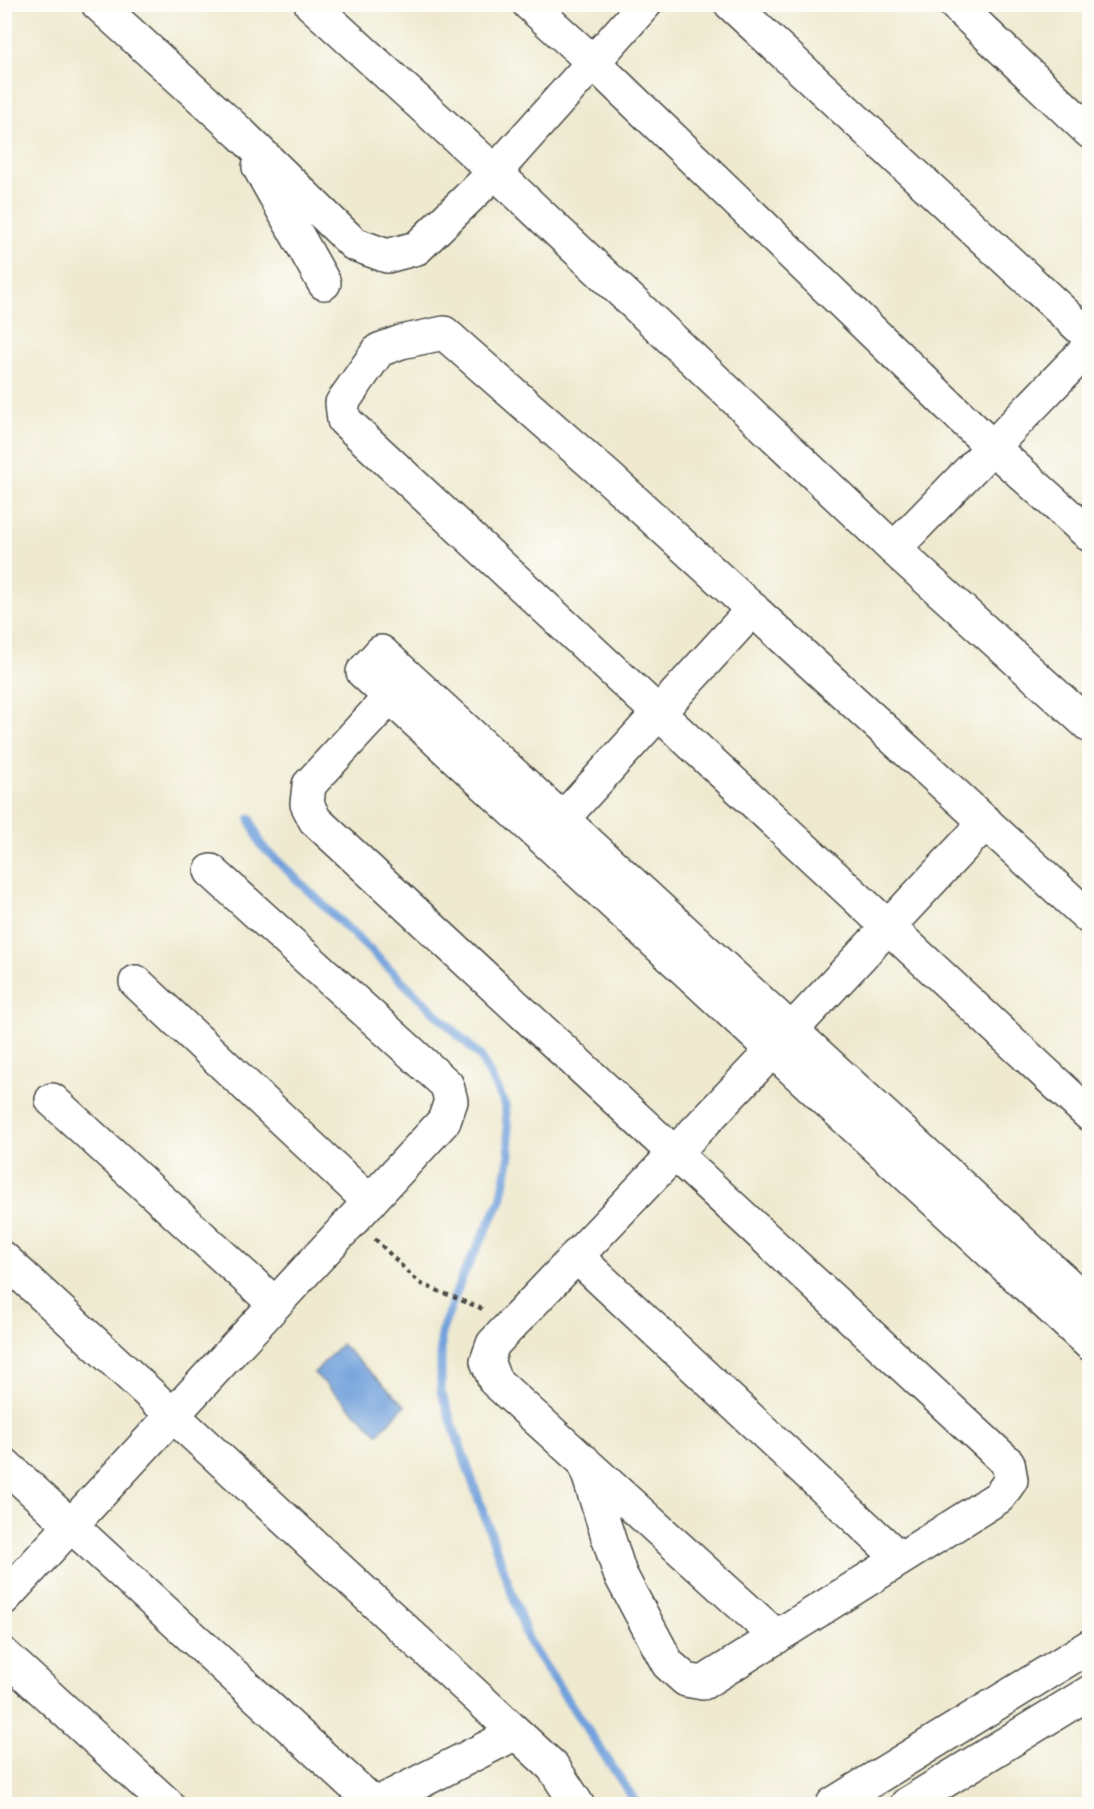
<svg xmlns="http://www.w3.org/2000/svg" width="1094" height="1809" font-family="'Shantell Sans',sans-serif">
	<rect width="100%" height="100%" fill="#fdfcf7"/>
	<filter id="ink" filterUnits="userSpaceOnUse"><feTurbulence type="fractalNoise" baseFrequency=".0167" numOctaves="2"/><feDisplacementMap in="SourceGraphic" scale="12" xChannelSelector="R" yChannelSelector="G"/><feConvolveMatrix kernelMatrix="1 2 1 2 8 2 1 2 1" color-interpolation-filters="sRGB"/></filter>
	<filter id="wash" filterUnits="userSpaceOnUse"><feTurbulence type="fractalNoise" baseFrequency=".008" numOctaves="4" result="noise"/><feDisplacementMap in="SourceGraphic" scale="24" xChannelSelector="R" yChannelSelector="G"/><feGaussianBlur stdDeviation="1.35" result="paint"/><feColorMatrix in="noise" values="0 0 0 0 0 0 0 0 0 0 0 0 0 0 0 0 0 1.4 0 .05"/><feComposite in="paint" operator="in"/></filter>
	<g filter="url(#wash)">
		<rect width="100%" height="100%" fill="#eee9cf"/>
		<!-- water -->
		<path fill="#72a1db" stroke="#4e6683" stroke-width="1.5" d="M341,1344L405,1405L378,1434L314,1373Z"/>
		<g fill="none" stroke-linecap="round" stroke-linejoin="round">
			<!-- stream -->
			<path stroke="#72a1db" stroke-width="9" d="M250,819L261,845L480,1056L505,1104L510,1155L501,1200L462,1277L441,1333V1392L529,1642L637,1804"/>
		</g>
	</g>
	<g filter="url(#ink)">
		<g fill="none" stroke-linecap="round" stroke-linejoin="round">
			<defs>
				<path id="minor" d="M98,4L241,134L354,244L387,256L417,248L495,172L645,4
					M311,4L495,172L894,549L1090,726
					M529,4L593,62L992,447L1090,535
					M731,4L1090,337
					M955,4L1090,132
					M259,167L324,283
					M894,549L1090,346
					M390,697L309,785L307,804L315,820L1008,1463L1011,1480L999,1497L703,1683L686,1680L668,1664L620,1574L584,1461
					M547,836L753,609
					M1090,918L608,477L444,333L401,342L379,350L342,403L344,420L1090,1115
					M136,982L370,1202
					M52,1100L275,1304
					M576,1256L900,1559
					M4,1259L553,1767L577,1804
					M1090,1305L381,652L363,672L1090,1344
					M4,1464L374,1804
					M4,1598L444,1121L451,1101L447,1085L211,871
					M777,1637L495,1381L487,1361L493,1344L772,1051L986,822
					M4,1655L167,1804
					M376,1804L516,1733
					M833,1804L1090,1646
					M907,1804L1090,1692"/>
			</defs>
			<!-- minor casing -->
			<use href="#minor" stroke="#484844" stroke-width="36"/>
			<!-- path -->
			<path stroke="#484844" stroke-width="4" stroke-dasharray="4.5 4.5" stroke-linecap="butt" d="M375,1239L419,1283L485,1310"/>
			<!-- minor -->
			<use href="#minor" stroke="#fff" stroke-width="33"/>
		</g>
	</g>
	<!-- margin -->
	<rect width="1094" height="1809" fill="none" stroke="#fdfcf7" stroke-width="24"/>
</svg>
